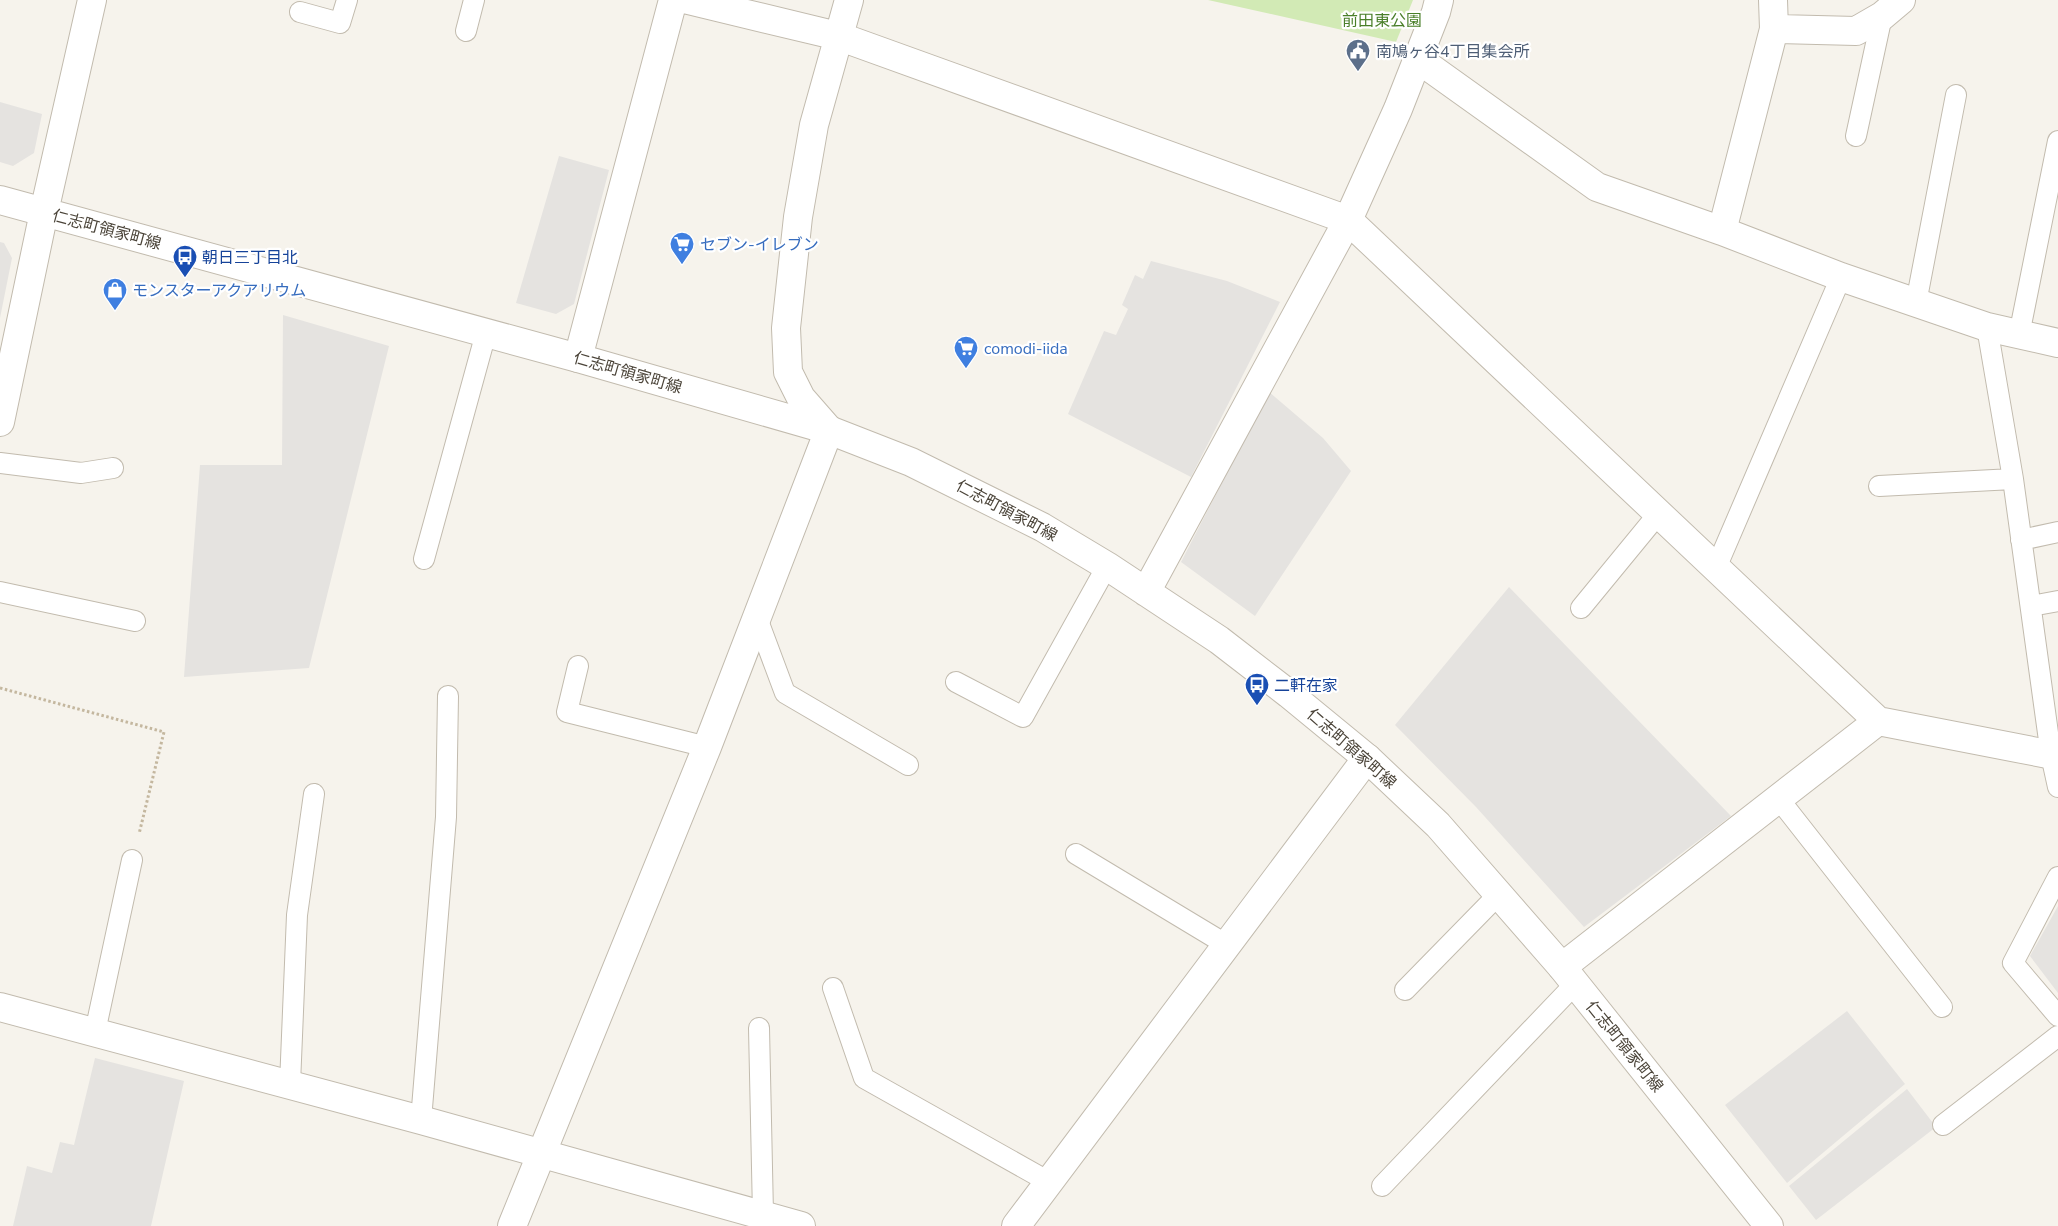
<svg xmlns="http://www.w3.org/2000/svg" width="2058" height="1226" font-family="'Nunito Sans','Noto Sans JP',sans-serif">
	<rect width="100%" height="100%" fill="#f6f3ec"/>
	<!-- green -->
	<path fill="#d2eab5" d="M1208,0H1413L1396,42Z"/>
	<!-- parking -->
	<path fill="#e5e3e0" d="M0,102L42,114L34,153L13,166L0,162Z
		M559,156L609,170L574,304L556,314L516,303Z
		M0,242L4,243L12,258L0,318Z
		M1151,261L1227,281L1280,302L1191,477L1068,414L1104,331L1116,335L1128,309L1122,305L1135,275L1143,279Z
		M283,315L389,346L309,668L184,677L200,465H282Z
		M1269,392L1323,438L1351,471L1255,616L1181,562Z
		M1509,587L1731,816L1584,927L1476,807L1395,725Z
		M2058,906V993L2030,956Z
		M1847,1011L1905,1084L1787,1183L1725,1105Z
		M95,1058L184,1081L151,1226H13L27,1166L52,1173L60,1142L74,1145Z
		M1907,1089L1936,1127L1816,1220L1789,1186Z"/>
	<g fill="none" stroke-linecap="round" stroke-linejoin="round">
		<defs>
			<path id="service" d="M300,12L340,23L347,0
				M466,31L474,0
				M1856,136L1882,16
				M1916,303L1956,95
				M1987,327L2013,479L2051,755L2058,787
				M2019,335L2058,141
				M0,463L81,473L113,468
				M1879,486L2013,479
				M2021,540L2058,532
				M424,559L486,333
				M1716,568L1841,277
				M0,592L135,621
				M2031,606L2058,601
				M1581,608L1659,513
				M757,618L785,693L908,765
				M578,666L567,712L707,747
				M956,682L1023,717L1107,566
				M1778,798L1942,1007
				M1076,854L1227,945
				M2058,877L2013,963L2058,1016
				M833,988L864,1078L1049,1182
				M1405,990L1499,894
				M759,1028L763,1214
				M95,1032L132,860
				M290,1084L297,915L314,794
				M421,1120L446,817L448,696
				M1943,1125L2058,1036
				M1382,1186L1575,984"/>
			<path id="minor" d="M688,0L838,36L1348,220L1878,721
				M1774,29L1856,31L1882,16L1901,0
				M1418,59L1597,187L1722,231L1841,277L1987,327L2058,343
				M1722,231L1774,29L1773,0
				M578,358L673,0
				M0,422L44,212
				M1562,967L1878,721L2058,756
				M512,1226L707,747L829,430L801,398L788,372L786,328L798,217L814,125L849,0
				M1016,1226L1367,758"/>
			<path id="tertiary" d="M0,200L578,358L829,430L911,462L1042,527L1107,566L1219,640L1289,694L1367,758L1438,825L1562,967L1769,1226
				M44,212L92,0
				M1146,592L1348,220L1398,109L1436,12L1439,0
				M0,1007L421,1120L801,1226"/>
		</defs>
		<!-- service casing -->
		<use href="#service" stroke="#c2bbae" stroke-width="22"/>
		<!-- minor casing -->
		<use href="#minor" stroke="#c2bbae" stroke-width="30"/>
		<!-- tertiary casing -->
		<use href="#tertiary" stroke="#c2bbae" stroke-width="30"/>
		<!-- path -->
		<path stroke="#c4b79f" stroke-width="3" stroke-dasharray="2.5 2.5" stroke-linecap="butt" d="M0,688L164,732L139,834"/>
		<!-- service -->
		<use href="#service" stroke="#fff" stroke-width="20"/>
		<!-- minor -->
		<use href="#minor" stroke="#fff" stroke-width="28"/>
		<!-- tertiary -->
		<use href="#tertiary" stroke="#fff" stroke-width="28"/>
	</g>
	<!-- icons -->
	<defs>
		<symbol id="civic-pin" viewBox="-11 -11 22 30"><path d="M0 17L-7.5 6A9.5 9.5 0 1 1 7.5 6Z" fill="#5c6f8a" stroke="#fff"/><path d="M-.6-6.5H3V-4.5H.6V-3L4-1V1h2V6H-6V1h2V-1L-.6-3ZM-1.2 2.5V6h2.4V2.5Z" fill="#fff"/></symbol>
		<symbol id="supermarket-pin" viewBox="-11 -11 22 30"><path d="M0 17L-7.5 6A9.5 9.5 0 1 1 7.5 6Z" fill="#3f7fe0" stroke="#fff"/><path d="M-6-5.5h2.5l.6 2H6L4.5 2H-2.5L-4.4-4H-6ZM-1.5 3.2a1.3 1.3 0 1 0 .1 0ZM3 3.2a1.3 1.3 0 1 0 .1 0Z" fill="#fff"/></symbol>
		<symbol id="bus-pin" viewBox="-11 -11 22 30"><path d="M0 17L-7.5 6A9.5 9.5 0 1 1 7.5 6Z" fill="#1a4fb4" stroke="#fff"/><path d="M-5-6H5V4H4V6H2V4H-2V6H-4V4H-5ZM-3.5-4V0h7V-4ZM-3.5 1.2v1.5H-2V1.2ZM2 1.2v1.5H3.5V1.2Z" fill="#fff"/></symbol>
		<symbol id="shop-pin" viewBox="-11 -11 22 30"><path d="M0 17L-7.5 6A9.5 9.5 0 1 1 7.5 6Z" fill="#3f7fe0" stroke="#fff"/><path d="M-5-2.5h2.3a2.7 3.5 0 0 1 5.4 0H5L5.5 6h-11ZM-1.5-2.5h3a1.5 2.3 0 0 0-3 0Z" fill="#fff"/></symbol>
	</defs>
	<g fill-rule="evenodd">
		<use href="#civic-pin" x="1344" y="37" width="28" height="38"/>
		<use href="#supermarket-pin" x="668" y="230" width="28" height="38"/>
		<use href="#bus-pin" x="171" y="243" width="28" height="38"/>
		<use href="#shop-pin" x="101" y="276" width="28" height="38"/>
		<use href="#supermarket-pin" x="952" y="334" width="28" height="38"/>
		<use href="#bus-pin" x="1243" y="671" width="28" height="38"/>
	</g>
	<g text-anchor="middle" stroke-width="4.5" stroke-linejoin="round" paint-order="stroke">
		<!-- park labels -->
		<g font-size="16" fill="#4a7f2a" stroke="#fff">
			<text x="1382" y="26">前田東公園</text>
		</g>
		<!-- service labels -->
		<g font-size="16" fill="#4e5e75" stroke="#fff" text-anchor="start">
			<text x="1376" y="57">南鳩ヶ谷4丁目集会所</text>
		</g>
		<!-- street labels -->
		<g font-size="16" fill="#4b4439" stroke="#fff">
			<text transform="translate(107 229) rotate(15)" y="6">仁志町領家町線</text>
			<text transform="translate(628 372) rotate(16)" y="6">仁志町領家町線</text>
			<text transform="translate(1007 510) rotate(28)" y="6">仁志町領家町線</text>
			<text transform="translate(1352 748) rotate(41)" y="6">仁志町領家町線</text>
			<text transform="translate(1625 1046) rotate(51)" y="6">仁志町領家町線</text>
		</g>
		<!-- shop labels -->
		<g font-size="16" fill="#366cbe" stroke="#fff" text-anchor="start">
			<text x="700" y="250">セブン-イレブン</text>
			<text x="132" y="296">モンスターアクアリウム</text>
			<text x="984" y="354">comodi-iida</text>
		</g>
		<!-- transit labels -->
		<g font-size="16" fill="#164399" stroke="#fff" text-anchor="start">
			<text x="202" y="263">朝日三丁目北</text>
			<text x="1274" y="691">二軒在家</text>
		</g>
	</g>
</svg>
